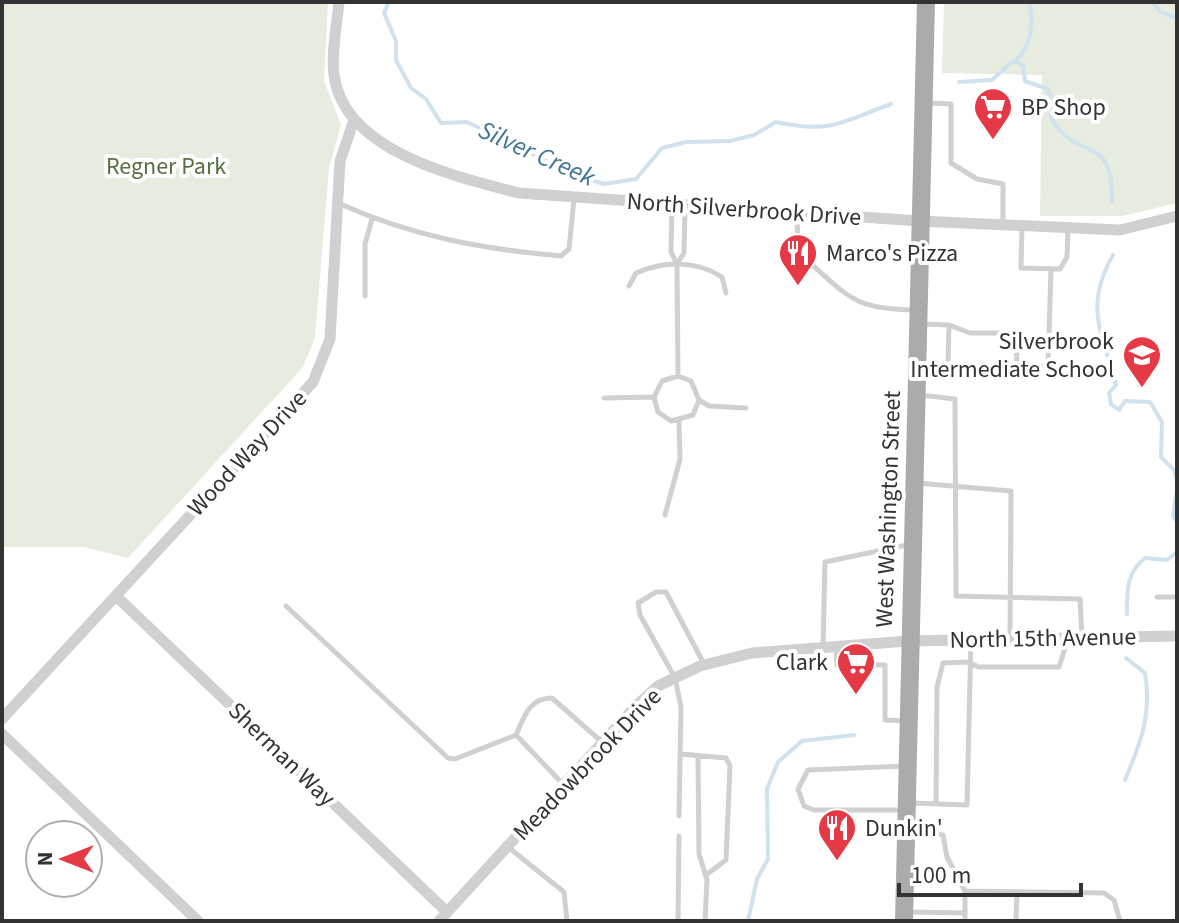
<svg xmlns="http://www.w3.org/2000/svg" width="1179" height="923" font-family="'Source Sans 3',sans-serif">
	<rect width="100%" height="100%" fill="#fff"/>
	<!-- green -->
	<path fill="#e6ecdf" d="M2,2H328L324,81L341,125L329,168L315,337L303,367L128,558L84,547H2Z
		M944,2H1177V203L1122,216H1040L1042,75L942,73Z"/>
	<g fill="none" stroke-linecap="round" stroke-linejoin="round">
		<!-- stream -->
		<path stroke="#cfe2ee" stroke-width="4" d="M389,2L384,13L396,41V60L411,88L426,99L441,123L467,122L575,175L604,184L636,179L662,148L686,142L730,141L754,135L776,122C831,134 841,122 891,104
			M1152,2L1161,12L1177,18
			M1014,61C1031,50 1035,20 1029,2
			M959,82L992,80L1013,61L1023,65L1025,81L1048,89L1054,107L1051,118C1079,165 1113,130 1112,202
			M1113,255C1083,308 1103,333 1116,385L1109,393L1111,404L1119,410L1125,401L1150,402L1162,422L1161,457L1174,470L1177,480
			M1177,489L1173,516L1177,522
			M1127,614C1127,591 1126,573 1145,558L1167,560L1177,552
			M1125,780C1141,741 1152,716 1145,673L1126,658
			M748,921L757,879L768,859L767,789L778,762L802,741L854,735"/>
		<!-- service -->
		<path stroke="#d0d0d0" stroke-width="5" d="M929,103L951,104V163L977,179L1003,184V224
			M338,203C411,236 481,249 561,256L569,249L574,199
			M672,205L671,252L677,264L678,376
			M797,213L798,249L803,257C850,297 851,309 916,310
			M1022,226L1021,268L1060,269L1067,257L1068,229
			M677,264L684,253L685,207
			M629,286L636,273C664,261 696,260 722,277L726,293
			M365,296V244L372,219
			M923,324L949,325L948,366
			M949,325L970,333H1016L1017,368
			M922,365L1048,366L1051,269
			M920,395L955,399L956,596L1080,599L1082,638
			M604,398L654,397
			M699,400L693,415L671,421L658,412L654,397L662,381L678,376L691,381L699,400L709,406L746,408
			M917,483L1011,491L1010,638
			M665,515L680,459L679,421
			M1157,597H1177
			M286,606L448,758L455,759L516,735C524,717 529,698 552,698L602,742
			M823,647L825,562L907,545
			M836,647L837,665H885V720L906,721
			M516,735L562,783
			M681,754L726,758L730,766L726,860L706,875
			M698,757L699,854L707,880L705,921
			M911,803L967,805L971,640
			M936,804L937,687L943,663L969,662L978,667H1059L1068,639
			M904,810H814L804,806L798,789L808,770L905,766
			M679,816L681,707L675,678L640,615L638,603L656,592H666L704,664
			M912,830L943,835L947,857L965,891V921
			M508,847L564,892L567,921
			M965,891L1104,893L1114,900L1120,921
			M909,912L965,913
			M678,921L679,836
			M1016,921L1017,892"/>
		<!-- minor -->
		<path stroke="#d0d0d0" stroke-width="11" d="M339,2C337,25 331,52 334,75C344,152 457,177 519,193L919,221L1120,230L1177,216
			M116,596L447,912
			M2,719L313,382L330,339L340,161L353,123
			M2,734L198,921
			M439,921L636,706L658,686L700,666L752,653L908,641L1177,636"/>
		<!-- primary -->
		<path stroke="#ababab" stroke-width="18" d="M904,921L926,2"/>
	</g>
	<!-- icons -->
	<defs>
		<symbol id="supermarket-pin" viewBox="-11 -11 22 30"><path d="M0 17L-7.5 6A9.5 9.5 0 1 1 7.5 6Z" fill="#e63946" stroke="#fff"/><path d="M-6-5.5h2.5l.6 2H6L4.5 2H-2.5L-4.4-4H-6ZM-1.5 3.2a1.3 1.3 0 1 0 .1 0ZM3 3.2a1.3 1.3 0 1 0 .1 0Z" fill="#fff"/></symbol>
		<symbol id="restaurant-pin" viewBox="-11 -11 22 30"><path d="M0 17L-7.5 6A9.5 9.5 0 1 1 7.5 6Z" fill="#e63946" stroke="#fff"/><path d="M-5-6h1v4h1v-4h1v4h1v-4h1v5L-1.5 .5V6h-2V.5L-5-1ZM5-6V6H3V1.5H1.5Q1.5-4 5-6Z" fill="#fff"/></symbol>
		<symbol id="school-pin" viewBox="-11 -11 22 30"><path d="M0 17L-7.5 6A9.5 9.5 0 1 1 7.5 6Z" fill="#e63946" stroke="#fff"/><path d="M0-5L7-2L0 1L-7-2ZM-4 1L0 2.5L4 1V4Q0 6-4 4Z" fill="#fff"/></symbol>
	</defs>
	<g fill-rule="evenodd">
		<use href="#supermarket-pin" x="971" y="85" width="44" height="60"/>
		<use href="#restaurant-pin" x="776" y="231" width="44" height="60"/>
		<use href="#school-pin" x="1120" y="333" width="44" height="60"/>
		<use href="#supermarket-pin" x="834" y="640" width="44" height="60"/>
		<use href="#restaurant-pin" x="815" y="806" width="44" height="60"/>
	</g>
	<g text-anchor="middle" stroke-width="8" stroke-linejoin="round" paint-order="stroke">
		<!-- poi labels -->
		<g font-size="24" fill="#333" stroke="#fff" text-anchor="start">
			<text x="1021" y="115">BP Shop</text>
			<text x="826" y="261">Marco's Pizza</text>
			<text x="1114" y="349" text-anchor="end">Silverbrook<tspan x="1114" dy="28">Intermediate School</tspan></text>
			<text x="828" y="670" text-anchor="end">Clark</text>
			<text x="865" y="836">Dunkin'</text>
		</g>
		<!-- park labels -->
		<g font-size="24" fill="#56703f" stroke="#fff">
			<text x="166" y="174">Regner Park</text>
		</g>
		<!-- street labels -->
		<g font-size="24" fill="#333" stroke="#fff">
			<text transform="translate(744 209) rotate(4)" y="8">North Silverbrook Drive</text>
			<text transform="translate(247 453) rotate(-47)" y="8">Wood Way Drive</text>
			<text transform="translate(888 509) rotate(-88)" y="8">West Washington Street</text>
			<text transform="translate(1043 638) rotate(-1)" y="8">North 15th Avenue</text>
			<text transform="translate(282 754) rotate(44)" y="8">Sherman Way</text>
			<text transform="translate(587 764) rotate(-46)" y="8">Meadowbrook Drive</text>
		</g>
		<!-- water labels -->
		<g font-size="26" font-style="italic" fill="#3f7597" stroke="#fff">
			<text transform="translate(537 153) rotate(24)" y="9">Silver Creek</text>
		</g>
	</g>
	<!-- border -->
	<rect width="1179" height="923" fill="none" stroke="#333333" stroke-width="8"/>
	<!-- north arrow -->
	<g transform="translate(64 859) rotate(270)"><circle r="38" fill="#ffffff" stroke="#adadad" stroke-width="2"/>
	<path d="M0-6L14 30L0 20L-14 30Z" fill="#e63946"/>
	<text y="-12" font-size="22" font-weight="bold" text-anchor="middle" fill="#333333">N</text>
	</g>
	<!-- scale -->
	<path d="M899 883v12h182v-12" fill="none" stroke="#333333" stroke-width="4"/>
	<text x="911" y="883" font-size="24" fill="#333333" stroke="#ffffff" stroke-width="6" paint-order="stroke">100 m</text>
</svg>
